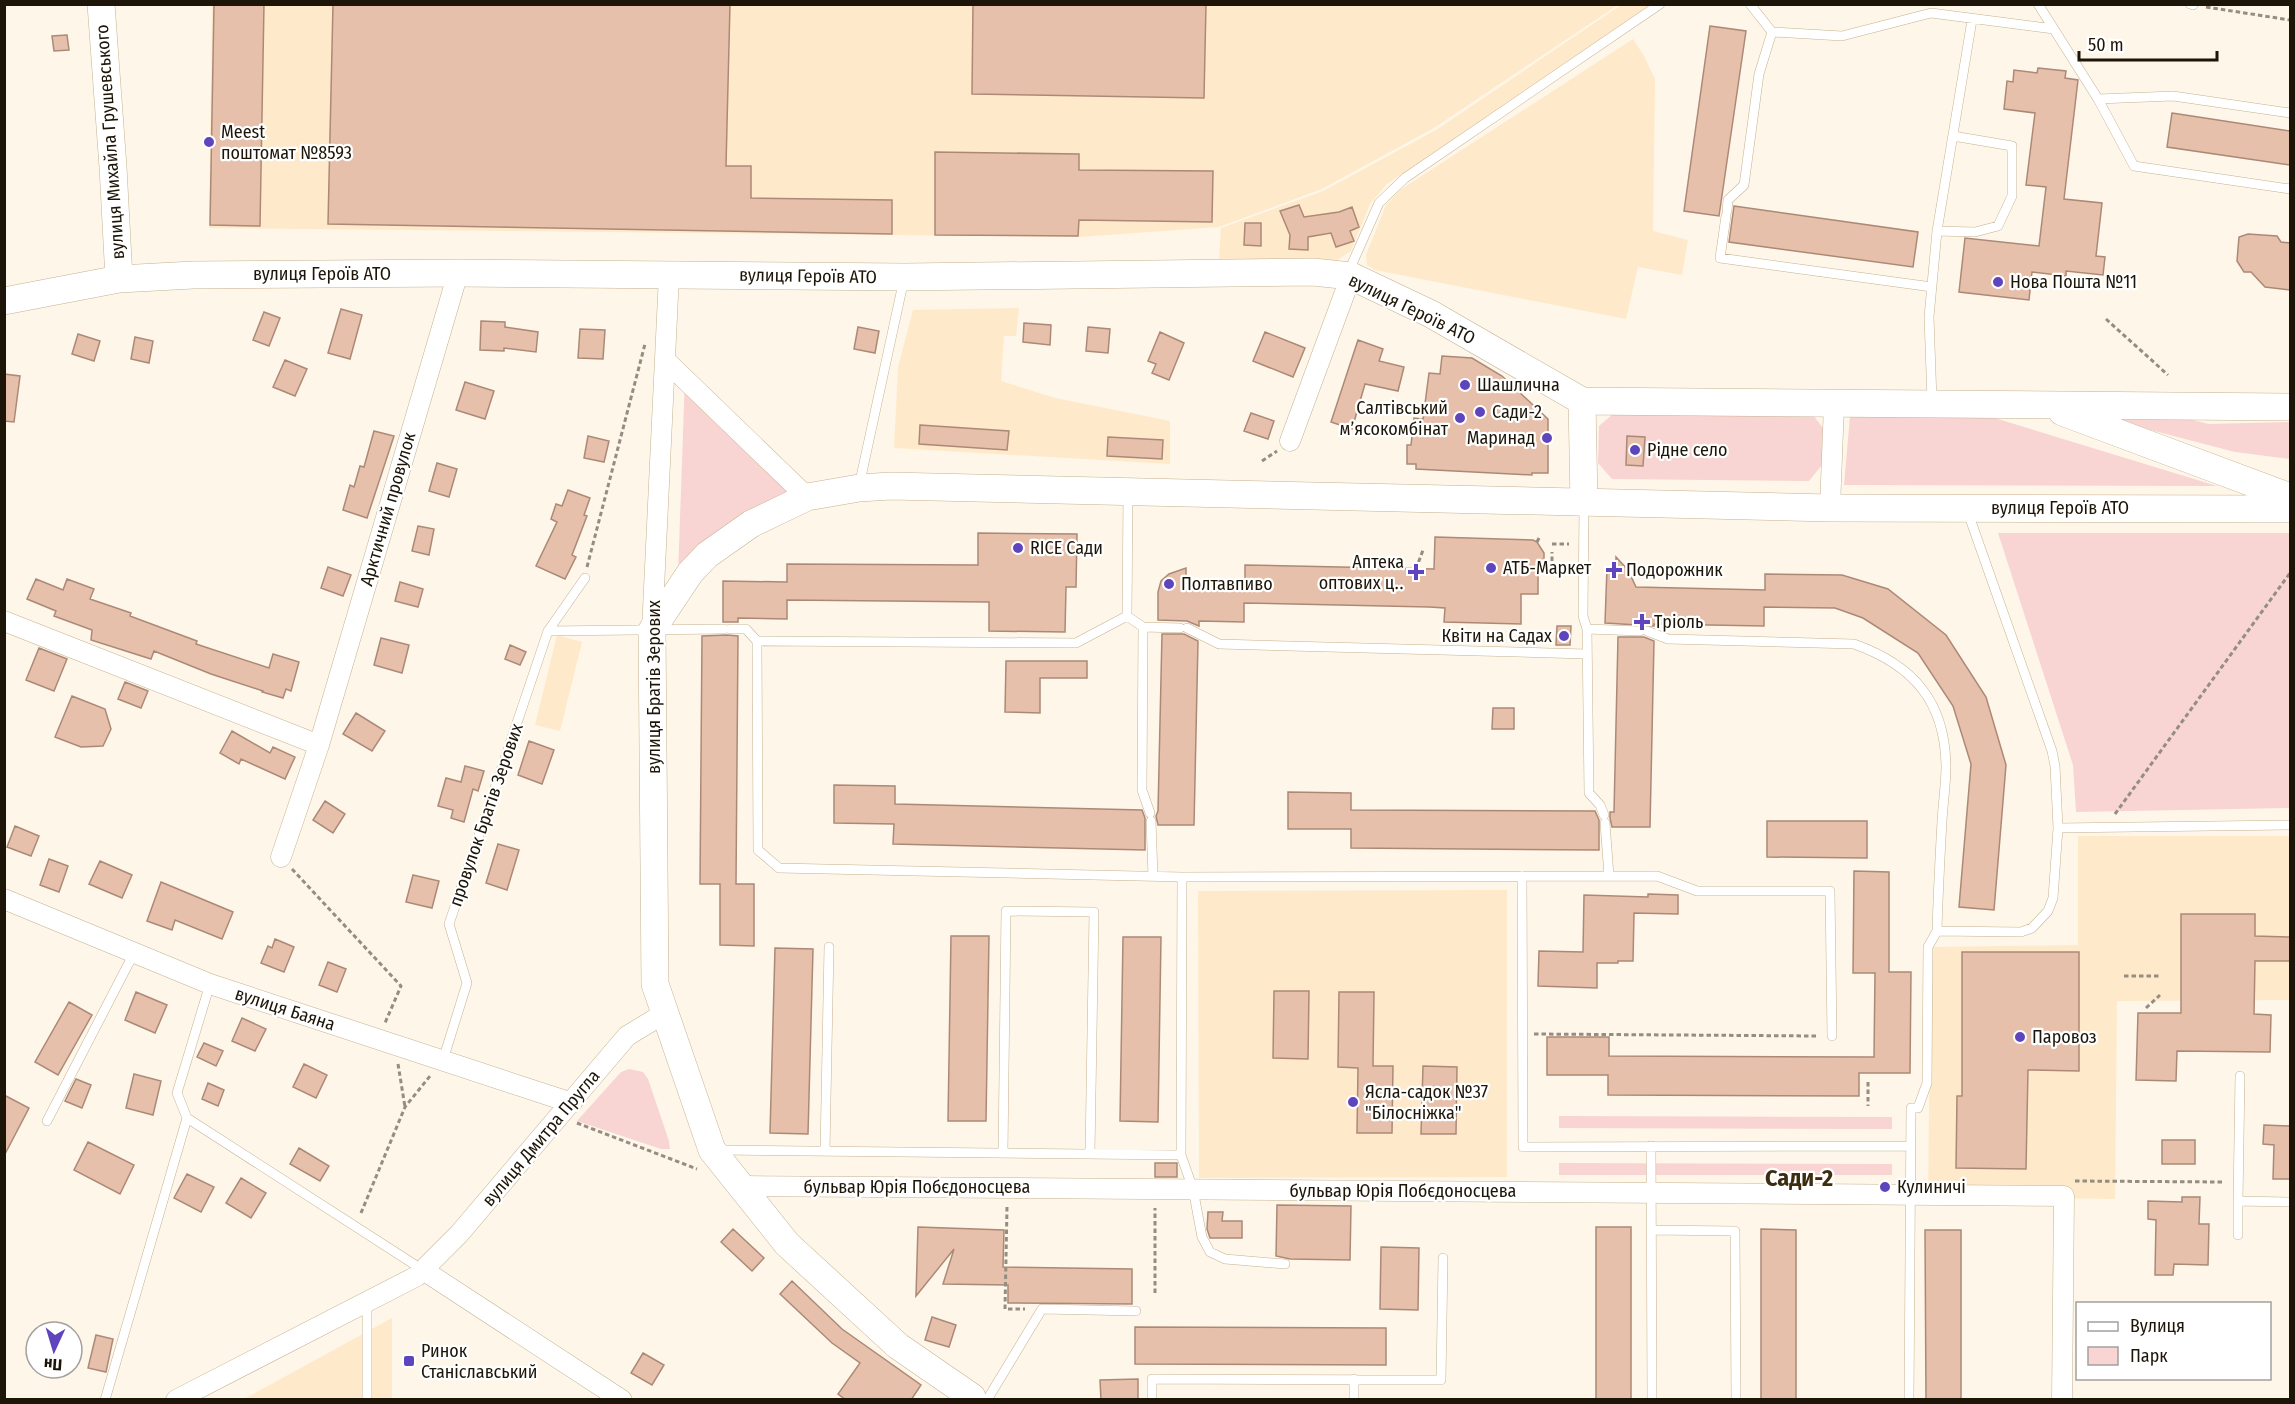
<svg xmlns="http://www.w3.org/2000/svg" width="2295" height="1404" font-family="'Fira Sans Condensed',sans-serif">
	<rect width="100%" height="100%" fill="#fef6e8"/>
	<!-- built -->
	<path fill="#feeaca" d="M212,5H1618L1434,128L1322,189L1219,227L1079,237L209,228Z
		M1621,5H1650L1387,184L1370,204L1351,251L1337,260H1219L1221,228L1323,191L1436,130Z
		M1633,39L1643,54L1655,79L1653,231L1688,240L1682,275L1638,267L1626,319L1375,270L1367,265L1366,255L1386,205L1400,190Z
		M1019,308L1016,336H1004L1001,381L1055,398L1170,421V464L894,448L898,367L913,310Z
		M557,635L582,642L560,731L535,725Z
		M2078,836H2290V1000L2117,1001L2115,1199L1928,1196L1931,947L2078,945Z
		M1507,890V1177L1199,1178L1198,891Z
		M392,1318V1399H244Z"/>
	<!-- green -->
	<path fill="#f8d4d3" d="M685,377L798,488L725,525L694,555L678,575Z
		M1975,412L2217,486L1844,485L1850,416Z
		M1614,413L1813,415L1823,428L1822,465L1809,481L1612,479L1598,463L1599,426Z
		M2120,414L2172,415L2209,424L2290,422V459L2235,452L2120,422Z
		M1998,533H2290V808L2076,812L2073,765Z
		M629,1069L643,1072L648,1079L669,1141L670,1149H661L577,1121L621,1072Z
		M1559,1116L1892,1117V1129L1559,1128Z
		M1559,1163L1892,1164V1175H1559Z"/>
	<!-- building -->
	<path fill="#e7c0ab" stroke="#ac8977" stroke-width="1.5" d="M214,4H264L260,226L210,225Z
		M333,4H730L726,166H751V198L892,200V234L328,224Z
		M973,4H1206L1204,98L972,94Z
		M1710,26L1746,31L1719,216L1684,211Z
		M67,35L69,50L54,51L52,36Z
		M2038,68L2066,71L2065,78L2078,80L2064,199L2102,203L2096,256L2105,257L2103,275L2066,271V276L2032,272L2029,300L1959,292L1965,238L2039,246L2046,187L2026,185L2035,113L2004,109L2007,81L2013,82L2014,70L2037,73Z
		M2172,113L2290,131V165L2167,147Z
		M935,152L1079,154V170L1213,171L1212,222L1079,220L1078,236L935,235Z
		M1299,205L1304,217L1339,212L1352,207L1359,227L1350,231L1354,241L1336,247L1331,233L1308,237V250L1289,249L1290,235L1280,211Z
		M1734,206L1918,232L1913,267L1729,242Z
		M1245,223H1261V246L1244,245Z
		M2248,234L2277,236L2281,242L2290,243V290L2265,287L2251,272H2244L2237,261L2239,237Z
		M341,309L362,315L350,359L328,353Z
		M264,312L280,318L269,346L253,340Z
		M481,321L505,322V327L538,332L536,352L504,348V351L480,350Z
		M1024,323L1051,325L1050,345L1023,342Z
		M858,327L879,331L875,353L854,349Z
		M1088,327L1110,329L1108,353L1086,351Z
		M580,329L605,330L603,359L578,358Z
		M1160,332L1184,343L1169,380L1152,373L1156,364L1148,361Z
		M1265,332L1305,348L1293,377L1253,361Z
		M78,334L100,341L94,361L72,354Z
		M135,337L153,341L149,363L131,359Z
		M1358,340L1383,349L1379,361L1404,367L1398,391L1365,384L1352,429L1331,422Z
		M1442,356L1472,358L1502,376L1548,419V473H1532V475L1416,469V464H1407V445H1411L1414,418L1423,419L1429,373L1440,374Z
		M285,360L307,369L295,396L273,387Z
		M4,374L20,376L14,422L4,421Z
		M465,382L494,391L485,419L456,410Z
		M1251,413L1274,421L1268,439L1244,431Z
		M920,425L1009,431L1007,450L919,444Z
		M374,431L394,436L367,518L343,510L350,485L354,487L360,466L364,467Z
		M588,436L609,441L604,462L584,458Z
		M1627,436L1645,437L1643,466L1626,465Z
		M1108,437L1163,440L1162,459L1107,456Z
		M437,463L457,469L449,497L429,491Z
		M568,490L590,498L584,515L587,516L572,555L576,557L565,579L536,566L557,522L551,519L556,504L562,506Z
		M418,526L434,529L429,555L412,551Z
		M978,533L1077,534L1076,587H1066L1065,632L989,631V602L787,600V619L738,618V622H723V581L787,582V564L978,565Z
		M1435,537L1533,540L1537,542L1544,553V563H1538V594H1521V624L1444,622L1445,608L1429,607L1244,603V622L1199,621V626L1187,621L1158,620V592L1161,581L1169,574L1186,568V584L1245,586V565L1434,569Z
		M1616,557L1628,570L1636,587L1765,590V574L1842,575L1888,589L1946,635L1986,697L2006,765L1994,910L1959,907L1971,764L1953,706L1918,653L1863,618L1835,608L1764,607V626L1654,624V626L1605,623L1607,568H1616Z
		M328,567L351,575L343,596L321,588Z
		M36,579L63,590L67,579L94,589L90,599L131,613L130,616L197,641L196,644L269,668L273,654L299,662L291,691L286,689L283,698L262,692L263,691L211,674L154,651L151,659L91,640L92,630L54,616L56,611L27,599Z
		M400,582L423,589L418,607L395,601Z
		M1557,626H1571L1570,645H1556Z
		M1162,634H1184L1198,641L1194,825H1158L1156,816L1158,811Z
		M727,635L738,636L736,884H754V946L720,945V884H700L702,636Z
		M1618,637H1644L1654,641L1650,827H1612L1610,818V812H1614Z
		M381,638L409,645L402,673L374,665Z
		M510,645L526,652L520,665L505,659Z
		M39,648L67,659L54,691L26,680Z
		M1006,661H1087V678H1040V713L1005,712Z
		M125,682L148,691L141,708L118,699Z
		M72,696L105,709L111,729L103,746L81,747L55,737Z
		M1493,708H1514V729H1492Z
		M356,713L385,731L372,751L343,734Z
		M232,731L270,753L273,747L295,757L285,779L241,759L239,764L220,753Z
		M529,741L554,750L542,784L518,775Z
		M465,766L484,771L478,791L473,789L464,822L451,818L453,810L438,806L446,778L461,782Z
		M834,785L895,786V804L1142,810L1145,818V850L893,844L894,824L834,823Z
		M1288,792L1351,793V810L1595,811L1599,820V850L1351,848V829H1288Z
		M325,801L345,814L333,833L313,820Z
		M1767,821H1867V858L1767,857Z
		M15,826L39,836L31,856L7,847Z
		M498,844L519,850L507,890L486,883Z
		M49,859L68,866L59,892L40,885Z
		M100,861L132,875L122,898L89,884Z
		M1854,871L1889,872V972H1911L1910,1073H1859V1096L1608,1095V1075H1547V1037H1609V1056L1874,1057L1875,973H1853Z
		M413,875L439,881L432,908L406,902Z
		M161,882L233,912L222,939L175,920L172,930L147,921Z
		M1648,894L1678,895V914L1634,913L1633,961H1618V963H1597V988L1538,986L1539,951L1583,952L1584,895L1648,897Z
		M2181,914H2255V936L2290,937V961H2255L2254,1014L2271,1015L2270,1052L2177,1051L2176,1081L2136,1080L2138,1013H2181Z
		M951,936H989L986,1121H948Z
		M1123,937H1161L1158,1122L1120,1121Z
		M275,939L294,947L284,972L261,963L268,946L272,948Z
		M775,948L813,949L808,1134L770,1133Z
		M1962,952H2079V1071L2028,1070L2026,1169L1956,1168L1957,1096H1962Z
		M328,962L346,969L337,992L319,985Z
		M1274,991H1309L1308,1059L1273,1058Z
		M136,992L167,1005L155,1033L125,1020Z
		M1339,992H1374L1373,1066H1393L1392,1133H1357L1358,1068L1338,1067Z
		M69,1002L92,1015L58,1075L35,1062Z
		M242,1018L266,1029L255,1051L232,1041Z
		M204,1043L223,1051L216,1066L197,1057Z
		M304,1064L327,1075L316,1098L293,1087Z
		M1423,1066L1457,1067L1456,1134H1421Z
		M134,1074L161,1081L153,1115L126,1108Z
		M76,1079L91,1085L82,1108L65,1101Z
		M208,1083L224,1090L218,1106L202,1099Z
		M4,1095L29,1108L4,1156Z
		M2264,1125L2290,1126V1179H2273L2274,1145L2263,1144Z
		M2162,1140H2195V1164H2162Z
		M88,1142L134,1165L120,1194L74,1170Z
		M299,1148L329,1166L320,1181L290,1164Z
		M1155,1163H1177V1177H1155Z
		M187,1174L214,1187L201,1212L174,1198Z
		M241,1178L266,1193L251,1218L226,1203Z
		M2182,1197H2200L2199,1224H2209L2208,1265L2174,1264L2173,1275H2155L2156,1220L2148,1219V1201L2182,1202Z
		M1277,1205L1351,1206L1350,1260L1290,1259L1276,1256Z
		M1208,1212H1223L1222,1221H1242V1238H1210L1207,1229Z
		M918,1227L1004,1230L1003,1267L1132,1269V1304L1008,1303V1285L943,1284L954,1249L916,1296Z
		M1596,1227H1631V1400H1596Z
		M733,1229L764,1258L752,1271L721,1242Z
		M1761,1229L1796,1230V1400H1761Z
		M1925,1230H1961V1400H1926Z
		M1381,1247L1419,1248L1418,1310L1380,1309Z
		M792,1281L842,1329L921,1385L911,1400H846L838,1394L860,1363L832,1343L780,1294Z
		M932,1317L956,1325L949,1347L925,1340Z
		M1135,1327L1386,1328V1365L1135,1364Z
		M96,1335L113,1339L106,1372L88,1368Z
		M643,1353L664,1365L652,1385L631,1373Z
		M1138,1379V1400H1101L1100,1380Z"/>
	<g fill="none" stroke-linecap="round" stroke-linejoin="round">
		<defs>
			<path id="lane" d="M1750,4L1772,32L1842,36L1931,13L2054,29
				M2038,4L2098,99L2134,166L2290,189
				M2190,4L2193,5
				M2098,99L2173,96L2290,113
				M1727,211L1728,200L1744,185L1759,74L1772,32
				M1726,216L1720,258L1932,287
				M1937,231L1975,232L1998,226L2012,196V146L1953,136
				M1351,273L1352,264L1379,203L1405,178L1660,4
				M1932,401L1929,317L1937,231L1972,20
				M859,486L904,279
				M1584,505L1583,616L1587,629L1589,793L1600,805L1604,815
				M1127,616L1076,643L757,641L758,850L779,868L1182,877L1657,876L1697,891H1830L1832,1036
				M1127,616L1128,495
				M1127,616L1143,627L1180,628
				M1143,627L1142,790L1150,813
				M1187,628L1219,644L1586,654
				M730,629H746L757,641
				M1587,629L1640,631
				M548,631L724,629
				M1647,631L1668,639L1854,644C1913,665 1945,701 1946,766C1946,784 1943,803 1942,821C1940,857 1938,894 1937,931
				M1151,821L1153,876
				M1605,823L1609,876
				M2058,828L2290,825
				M1522,876L1523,1147L1910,1146
				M1182,877L1181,1155L1193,1189L1202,1237L1210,1252L1225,1259L1285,1264
				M443,1060L467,983L449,924L548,631L585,578
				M2240,1076L2238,1201L2290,1202
				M187,1118L423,1270
				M47,1121L134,953
				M1651,1146L1652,1400
				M718,1150L1181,1155
				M825,1151L829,947
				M1003,1153L1006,911L1094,912L1090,1153
				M1652,1230L1735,1231L1736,1400
				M2238,1235V1201
				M105,1400L187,1118L177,1093L210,984
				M367,1400V1302
				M987,1400L1042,1309L1136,1311
				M1152,1400V1379L1441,1380L1443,1258
				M1354,1400V1379
				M1909,1400L1911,1108H1918L1927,1083L1928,947L1937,931L2021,932L2032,928L2048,911L2053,898L2058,828L2055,766L2052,751L1967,510"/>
			<path id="street" d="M665,360L807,497
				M1290,441L1351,276
				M1830,508L1834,404
				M4,621L319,745L458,273
				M652,630L669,275
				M281,857L319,745
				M4,899L210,984L572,1103
				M742,1186L2064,1196L2062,1400
				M423,1270L622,1400
				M176,1400L417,1276L459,1234L627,1036L665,1013"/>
			<path id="secondary" d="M101,4L113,167L119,279
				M4,301L119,279L193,275L458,273L905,277L1313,272L1351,276L1431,314L1582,401L2290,407
				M1582,401L1584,502
				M2062,412L2290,497
				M970,1400L972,1397L898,1346L787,1244L712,1150L655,984L652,630L690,573L707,555L751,524L807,497L859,488L891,486L1830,508L2290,509"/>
		</defs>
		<!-- lane casing -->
		<use href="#lane" stroke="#c5b291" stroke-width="10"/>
		<!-- street casing -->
		<use href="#street" stroke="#c5b291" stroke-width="21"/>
		<!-- secondary casing -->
		<use href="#secondary" stroke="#c5b291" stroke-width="28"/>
		<!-- path -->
		<path stroke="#958d80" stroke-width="3" stroke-dasharray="4.5 3" stroke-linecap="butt" d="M2206,7L2290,20
			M2106,319L2168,375
			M1262,461L1277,451
			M1537,542L1539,538
			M1552,544H1569
			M1552,561V552
			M587,567L645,344
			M1416,569L1423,550
			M2115,814L2290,573
			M292,869L401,986L385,1023
			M2124,976H2160
			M2146,1008L2160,995
			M1534,1034L1818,1036
			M398,1064L405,1107
			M1868,1082V1106
			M577,1123L697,1169
			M2075,1181L2225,1182
			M1007,1207L1005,1309H1025
			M361,1213L405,1107L430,1076
			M1155,1293V1208"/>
		<!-- lane -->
		<use href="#lane" stroke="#fff" stroke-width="9"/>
		<!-- street -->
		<use href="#street" stroke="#fff" stroke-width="20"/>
		<!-- secondary -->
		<use href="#secondary" stroke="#fff" stroke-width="27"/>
	</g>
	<!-- markers -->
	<g fill="#5f45bd" stroke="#fff" stroke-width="2">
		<circle cx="209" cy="142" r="6"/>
		<circle cx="1998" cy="282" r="6"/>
		<circle cx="1465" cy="385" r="6"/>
		<circle cx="1480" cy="412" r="6"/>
		<circle cx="1460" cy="418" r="6"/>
		<circle cx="1547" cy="438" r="6"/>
		<circle cx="1635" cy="450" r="6"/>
		<circle cx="1018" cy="548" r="6"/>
		<circle cx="1491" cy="568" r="6"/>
		<path d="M1611 561h6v6h6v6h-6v6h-6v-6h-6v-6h6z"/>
		<path d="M1413 563h6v6h6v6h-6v6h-6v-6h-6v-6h6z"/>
		<circle cx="1169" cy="584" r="6"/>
		<path d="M1639 613h6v6h6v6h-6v6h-6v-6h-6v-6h6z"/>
		<circle cx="1564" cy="636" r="6"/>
		<circle cx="2020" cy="1037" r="6"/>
		<circle cx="1353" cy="1102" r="6"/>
		<circle cx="1885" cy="1187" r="6"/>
		<rect x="403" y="1355" width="12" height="12" rx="3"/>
	</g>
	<g text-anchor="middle" stroke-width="4.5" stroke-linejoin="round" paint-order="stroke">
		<!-- poi labels -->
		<g font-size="18" fill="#1c1508" stroke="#fff" text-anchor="start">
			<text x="221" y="138">Meest<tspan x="221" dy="21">поштомат №8593</tspan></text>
			<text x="2010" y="288">Нова Пошта №11</text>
			<text x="1477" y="391">Шашлична</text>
			<text x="1448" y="414" text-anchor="end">Салтівський<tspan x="1448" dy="21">мʼясокомбінат</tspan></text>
			<text x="1492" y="418">Сади-2</text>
			<text x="1535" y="444" text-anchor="end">Маринад</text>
			<text x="1647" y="456">Рідне село</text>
			<text x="1030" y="554">RICE Сади</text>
			<text x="1404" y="568" text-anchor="end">Аптека<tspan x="1404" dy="21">оптових ц‥</tspan></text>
			<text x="1503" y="574">АТБ-Маркет</text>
			<text x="1626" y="576">Подорожник</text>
			<text x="1181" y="590">Полтавпиво</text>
			<text x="1654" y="628">Тріоль</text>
			<text x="1552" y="642" text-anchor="end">Квіти на Садах</text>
			<text x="2032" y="1043">Паровоз</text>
			<text x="1365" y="1098">Ясла-садок №37<tspan x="1365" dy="21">"Білосніжка"</tspan></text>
			<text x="1897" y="1193">Кулиничі</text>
			<text x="421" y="1357">Ринок<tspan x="421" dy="21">Станіславський</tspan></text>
		</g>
		<!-- street labels -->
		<g font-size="18" fill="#1c1508" stroke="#fff">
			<text transform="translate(110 142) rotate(-94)" y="6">вулиця Михайла Грушевського</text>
			<text x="322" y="280">вулиця Героїв АТО</text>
			<text transform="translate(808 276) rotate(1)" y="6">вулиця Героїв АТО</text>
			<text transform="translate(1412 309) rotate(26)" y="6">вулиця Героїв АТО</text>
			<text x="2060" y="514">вулиця Героїв АТО</text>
			<text transform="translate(388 509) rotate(-74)" y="6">Арктичний провулок</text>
			<text transform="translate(654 687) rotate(-90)" y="6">вулиця Братів Зерових</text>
			<text transform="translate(486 815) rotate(-71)" y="6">провулок Братів Зерових</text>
			<text transform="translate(285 1009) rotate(18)" y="6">вулиця Баяна</text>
			<text transform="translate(541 1138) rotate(-50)" y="6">вулиця Дмитра Пругла</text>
			<text x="917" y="1193">бульвар Юрія Побєдоносцева</text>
			<text x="1403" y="1197">бульвар Юрія Побєдоносцева</text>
		</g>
		<!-- district labels -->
		<g font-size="24" font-weight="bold" fill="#3d2d10" stroke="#fff">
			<text x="1799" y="1186">Сади-2</text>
		</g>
	</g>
	<!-- border -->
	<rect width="2295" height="1404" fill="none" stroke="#1c1508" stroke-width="12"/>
	<!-- legend -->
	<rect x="2076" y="1302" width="195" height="78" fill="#ffffff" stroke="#a4a19c" stroke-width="1.5"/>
	<rect x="2088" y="1322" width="30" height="9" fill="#ffffff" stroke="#a4a19c" stroke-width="1.5"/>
	<text x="2130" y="1332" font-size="18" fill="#1c1508">Вулиця</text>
	<rect x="2088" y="1347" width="30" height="18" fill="#f8d4d3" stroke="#a4a19c" stroke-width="1.5"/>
	<text x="2130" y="1362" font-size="18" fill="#1c1508">Парк</text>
	<!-- north arrow -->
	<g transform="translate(54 1350) rotate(184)"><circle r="28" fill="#ffffff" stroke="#a4a19c" stroke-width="1.5"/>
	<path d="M0-4.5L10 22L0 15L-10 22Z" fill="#5f45bd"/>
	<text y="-9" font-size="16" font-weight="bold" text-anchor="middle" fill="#1c1508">Пн</text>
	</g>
	<!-- scale -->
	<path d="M2079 51v9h138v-9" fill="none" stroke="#1c1508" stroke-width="3"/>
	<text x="2088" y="51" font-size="18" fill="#1c1508" stroke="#ffffff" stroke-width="4.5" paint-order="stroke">50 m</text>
</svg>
